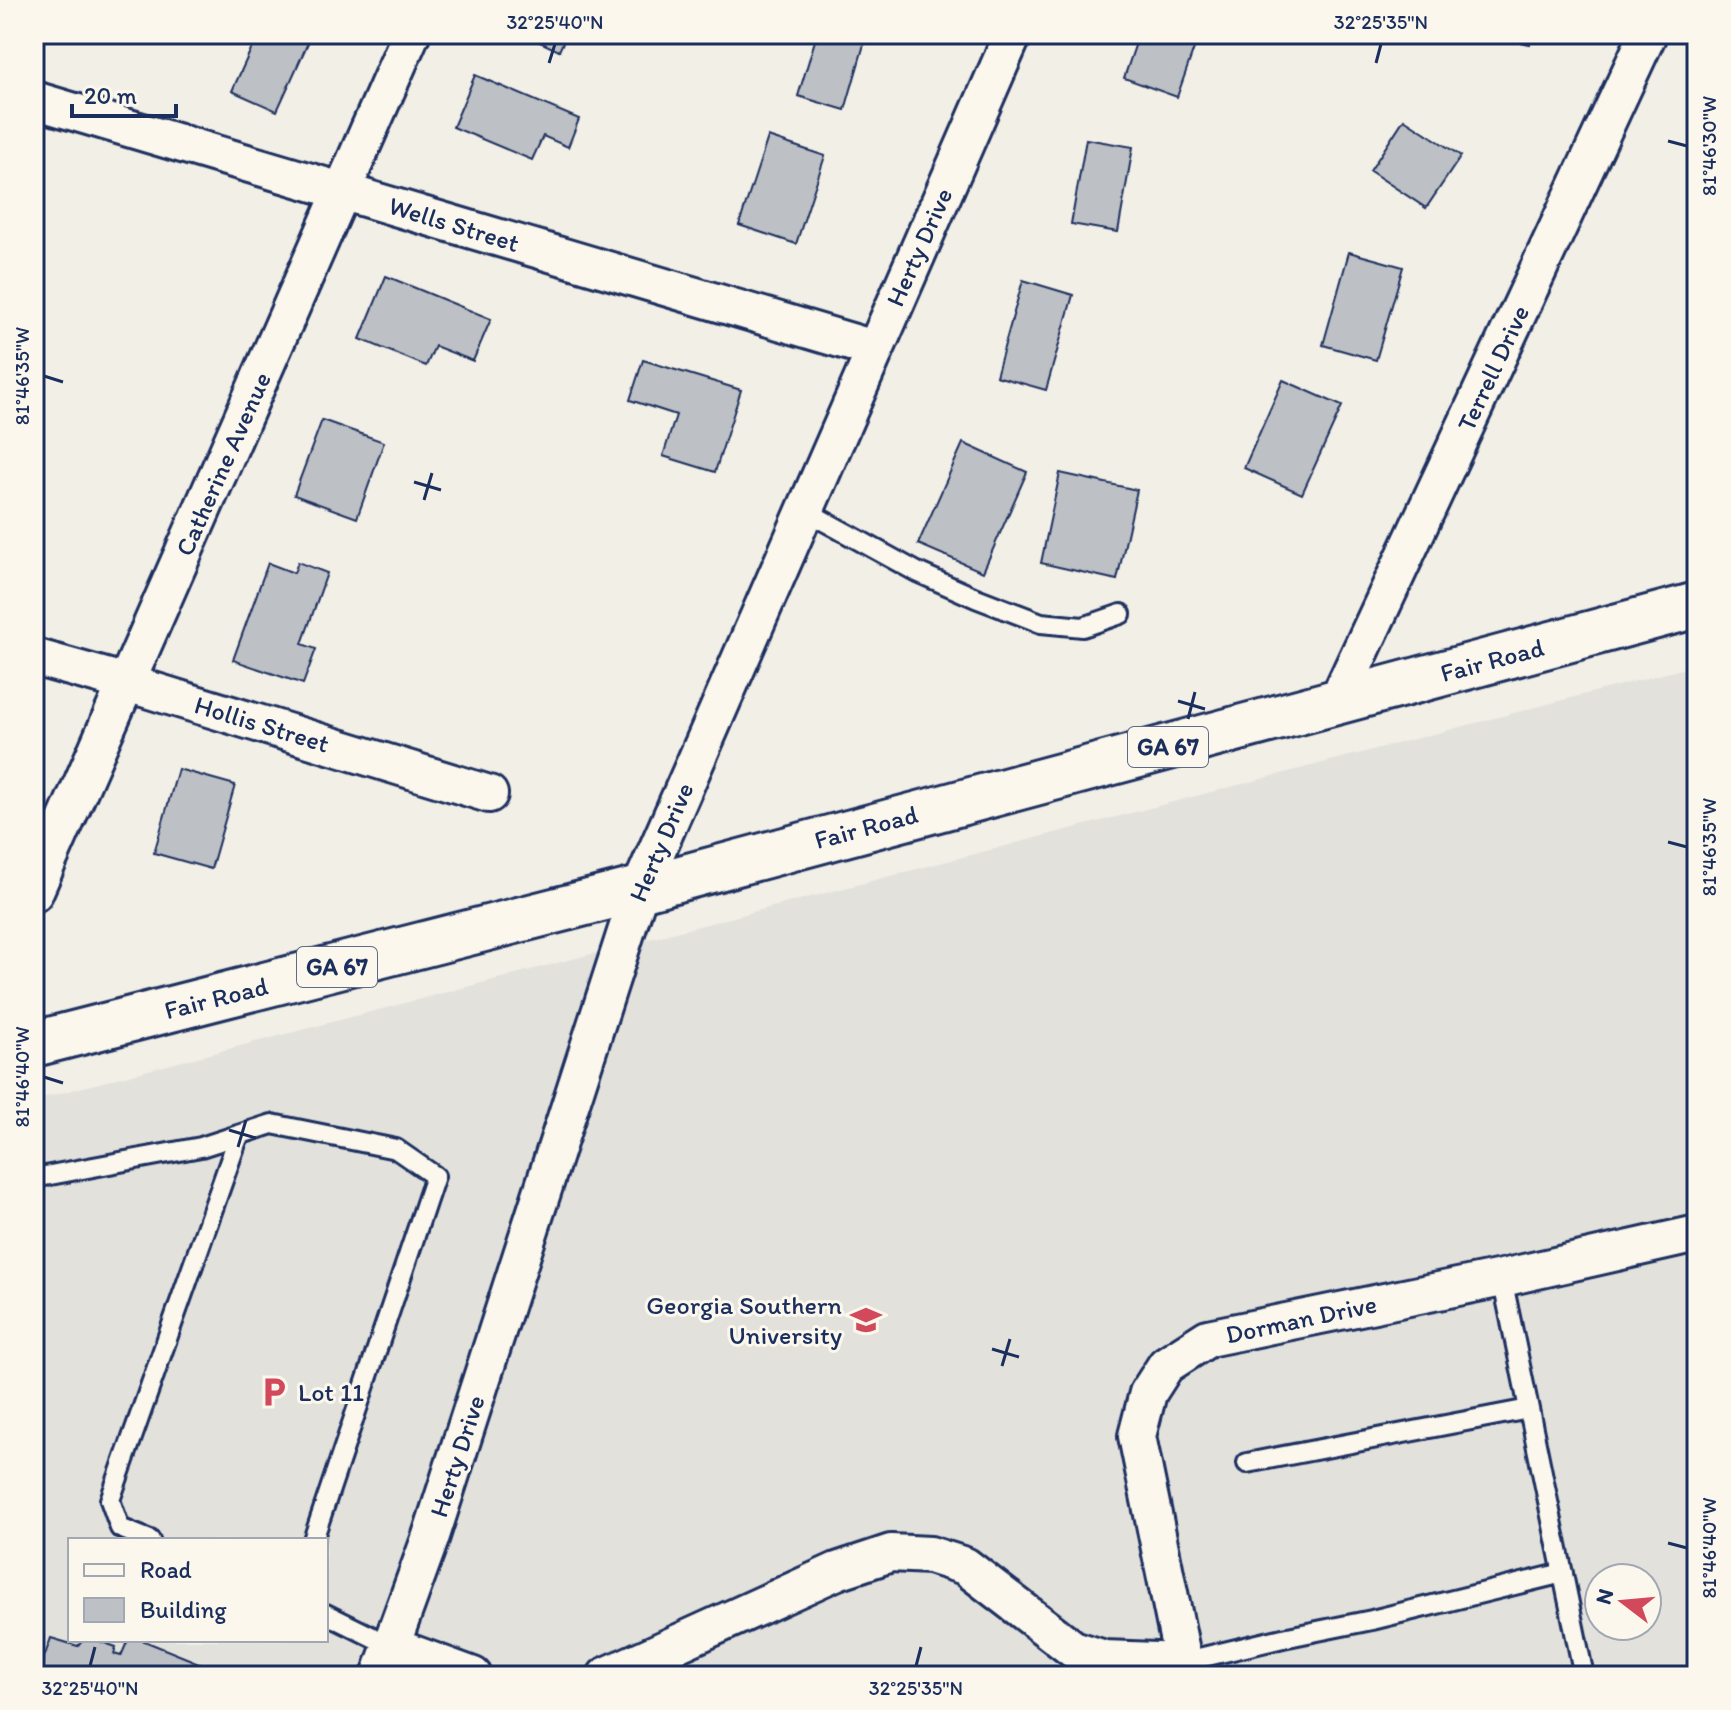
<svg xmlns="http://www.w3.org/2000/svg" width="1731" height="1710" font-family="Itim,sans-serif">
	<rect width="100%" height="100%" fill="#f2efe6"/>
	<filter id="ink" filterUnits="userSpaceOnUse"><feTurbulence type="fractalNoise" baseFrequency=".0125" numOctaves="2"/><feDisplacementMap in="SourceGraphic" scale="16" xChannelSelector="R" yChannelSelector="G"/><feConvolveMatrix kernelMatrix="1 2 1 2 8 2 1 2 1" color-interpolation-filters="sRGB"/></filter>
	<g filter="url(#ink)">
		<!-- built -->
		<path fill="#e2e1dc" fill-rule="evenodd" d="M1697,665V1676H34V1100ZM70,1540H326V1640H70ZM1599,1578H1647V1626H1599Z"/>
		<!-- building -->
		<path fill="#bdc0c4" stroke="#1b2f5e" stroke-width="2" d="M258,34H312L277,111L232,91Z
			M523,34H567L559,51Z
			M817,34H867L845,110L798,96Z
			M1139,34H1199L1177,97L1124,78Z
			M1482,34H1532L1530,44Z
			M475,75L579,119L568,147L543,136L532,160L453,127Z
			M1404,119L1461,156L1426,208L1370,171Z
			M768,137L825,156L796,244L739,225Z
			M1086,139L1133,147L1118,232L1071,224Z
			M1349,252L1403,267L1376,360L1323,345Z
			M386,276L491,319L473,361L435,346L426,366L360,339Z
			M1023,280L1073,295L1046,390L996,376Z
			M643,360L741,390L715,472L663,456L676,415L630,400Z
			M1283,380L1342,406L1302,494L1244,468Z
			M322,420L384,442L357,518L294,495Z
			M963,443L1027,472L983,572L918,544Z
			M1060,473L1137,490L1117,580L1041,563Z
			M298,562L327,573L302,644L316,649L303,684L233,660L268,563L294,573Z
			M178,769L235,785L211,869L154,853Z
			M51,1638L78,1646L83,1640H96L116,1647L114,1654L121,1656L128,1640H142L231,1676H34V1663L41,1666Z"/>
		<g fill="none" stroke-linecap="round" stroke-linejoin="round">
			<defs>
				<path id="lane" d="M804,510L917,572L976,598L1041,623L1083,627L1121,614
					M34,1178L201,1147L272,1124L396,1149L435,1176L313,1540
					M1502,1278L1584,1676
					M1247,1463L1529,1409
					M150,1540L120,1528L110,1500L239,1135
					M326,1614L391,1646
					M1182,1662L1283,1638L1372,1620L1563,1573"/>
				<path id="street" d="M34,100L874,349
					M34,657L127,683L489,794
					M1337,702L1648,34
					M34,893L411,34
					M391,1646L473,1676
					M380,1676L430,1539L640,889L1013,34
					M606,1676L837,1571L891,1553L930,1555L965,1566L1073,1649L1104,1659L1182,1662
					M1186,1676L1137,1436L1148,1393L1166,1365L1208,1338L1502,1278L1697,1234"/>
				<path id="primary" d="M34,1044L640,889L1697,605"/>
			</defs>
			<!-- lane casing -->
			<use href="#lane" stroke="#1b2f5e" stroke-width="24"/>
			<!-- street casing -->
			<use href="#street" stroke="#1b2f5e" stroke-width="42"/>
			<!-- primary casing -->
			<use href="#primary" stroke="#1b2f5e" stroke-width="50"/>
			<!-- lane -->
			<use href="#lane" stroke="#fbf7ec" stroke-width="18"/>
			<!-- street -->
			<use href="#street" stroke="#fbf7ec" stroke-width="36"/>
			<!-- primary -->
			<use href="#primary" stroke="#fbf7ec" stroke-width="44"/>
		</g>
	</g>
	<!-- ticks -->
	<path fill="none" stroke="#1b2f5e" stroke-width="3" d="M549,63L555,44M1376,63L1381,44M1668,141L1687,146M44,376L63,382M414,482L441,490M424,500L432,473M1178,701L1205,709M1188,719L1195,692M1668,842L1687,847M44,1077L63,1083M229,1130L256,1138M238,1147L246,1120M992,1349L1019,1357M1002,1366L1010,1339M1668,1543L1687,1548M90,1666L95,1647M916,1666L921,1647"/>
	<!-- icons -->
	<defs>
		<symbol id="university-bare" viewBox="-9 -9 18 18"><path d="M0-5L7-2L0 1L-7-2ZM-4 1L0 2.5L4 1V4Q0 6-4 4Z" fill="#d1495b" stroke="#fbf7ec" stroke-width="2.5" paint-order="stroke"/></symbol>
		<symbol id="parking-bare" viewBox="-9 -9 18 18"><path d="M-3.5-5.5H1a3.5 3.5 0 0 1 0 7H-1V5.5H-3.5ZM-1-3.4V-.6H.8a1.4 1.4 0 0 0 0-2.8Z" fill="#d1495b" stroke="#fbf7ec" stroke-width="2.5" paint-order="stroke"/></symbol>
	</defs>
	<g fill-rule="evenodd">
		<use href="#university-bare" x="844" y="1298" width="44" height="44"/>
		<use href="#parking-bare" x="252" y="1370" width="44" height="44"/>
	</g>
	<g text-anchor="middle" stroke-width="6" stroke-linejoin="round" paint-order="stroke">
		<!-- shield labels -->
		<g fill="#fbf7ec" stroke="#5e6b89" stroke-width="2">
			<rect x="1128" y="727" width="80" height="40" rx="6"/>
			<rect x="297" y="947" width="80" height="40" rx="6"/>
		</g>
		<g font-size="24" font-weight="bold" fill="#1b2f5e">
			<text x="1168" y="755">GA 67</text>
			<text x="337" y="975">GA 67</text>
		</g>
		<!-- street labels -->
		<g font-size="26" fill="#1b2f5e" stroke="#fbf7ec">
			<text transform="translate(454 224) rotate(17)" y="9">Wells Street</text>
			<text transform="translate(919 247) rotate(-66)" y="9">Herty Drive</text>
			<text transform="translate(1493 368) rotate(-65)" y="9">Terrell Drive</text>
			<text transform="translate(223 464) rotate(-66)" y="9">Catherine Avenue</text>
			<text transform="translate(1492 660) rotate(-15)" y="9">Fair Road</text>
			<text transform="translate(262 724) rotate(17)" y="9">Hollis Street</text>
			<text transform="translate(866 827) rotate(-15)" y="9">Fair Road</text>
			<text transform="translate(661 842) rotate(-67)" y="9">Herty Drive</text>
			<text transform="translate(216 998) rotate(-14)" y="9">Fair Road</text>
			<text transform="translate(1301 1319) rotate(-12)" y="9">Dorman Drive</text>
			<text transform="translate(457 1456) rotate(-72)" y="9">Herty Drive</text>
		</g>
		<!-- poi labels -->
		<g font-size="26" fill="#1b2f5e" stroke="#fbf7ec" text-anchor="end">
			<text x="842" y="1314">Georgia Southern<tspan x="842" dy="30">University</tspan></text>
			<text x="298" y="1401" text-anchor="start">Lot 11</text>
		</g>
	</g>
	<!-- margin -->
	<rect width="1731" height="1710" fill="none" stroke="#fbf7ec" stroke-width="88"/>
	<!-- legend -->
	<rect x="68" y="1538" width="260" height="104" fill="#fbf7ec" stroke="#a1a7b3" stroke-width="2"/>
	<rect x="84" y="1564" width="40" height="12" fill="#fbf7ec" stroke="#a1a7b3" stroke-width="2"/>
	<text x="140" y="1578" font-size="24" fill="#1b2f5e">Road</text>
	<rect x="84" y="1598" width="40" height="24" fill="#bdc0c4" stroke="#a1a7b3" stroke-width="2"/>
	<text x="140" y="1618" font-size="24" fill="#1b2f5e">Building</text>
	<!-- north arrow -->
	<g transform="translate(1623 1602) rotate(286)"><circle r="38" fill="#fbf7ec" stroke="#a1a7b3" stroke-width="2"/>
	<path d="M0-6L14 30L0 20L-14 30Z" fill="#d1495b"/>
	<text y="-12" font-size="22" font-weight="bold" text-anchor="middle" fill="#1b2f5e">N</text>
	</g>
	<!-- scale -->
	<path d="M72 104v12h104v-12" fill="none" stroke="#1b2f5e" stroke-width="4"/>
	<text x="84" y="104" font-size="24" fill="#1b2f5e" stroke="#fbf7ec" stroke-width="6" paint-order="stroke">20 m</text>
	<rect x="44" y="44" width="1643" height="1622" fill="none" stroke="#1b2f5e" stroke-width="3"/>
	<g font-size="20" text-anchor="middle" fill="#1b2f5e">
		<text x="555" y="29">32°25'40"N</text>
		<text x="1381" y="29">32°25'35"N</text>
		<text transform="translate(1709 146) rotate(-90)" y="7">81°46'30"W</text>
		<text transform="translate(22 376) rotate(-90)" y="7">81°46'35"W</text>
		<text transform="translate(1709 847) rotate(-90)" y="7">81°46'35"W</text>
		<text transform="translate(22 1077) rotate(-90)" y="7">81°46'40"W</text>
		<text transform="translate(1709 1548) rotate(-90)" y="7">81°46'40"W</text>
		<text x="90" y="1695">32°25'40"N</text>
		<text x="916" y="1695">32°25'35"N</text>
	</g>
</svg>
